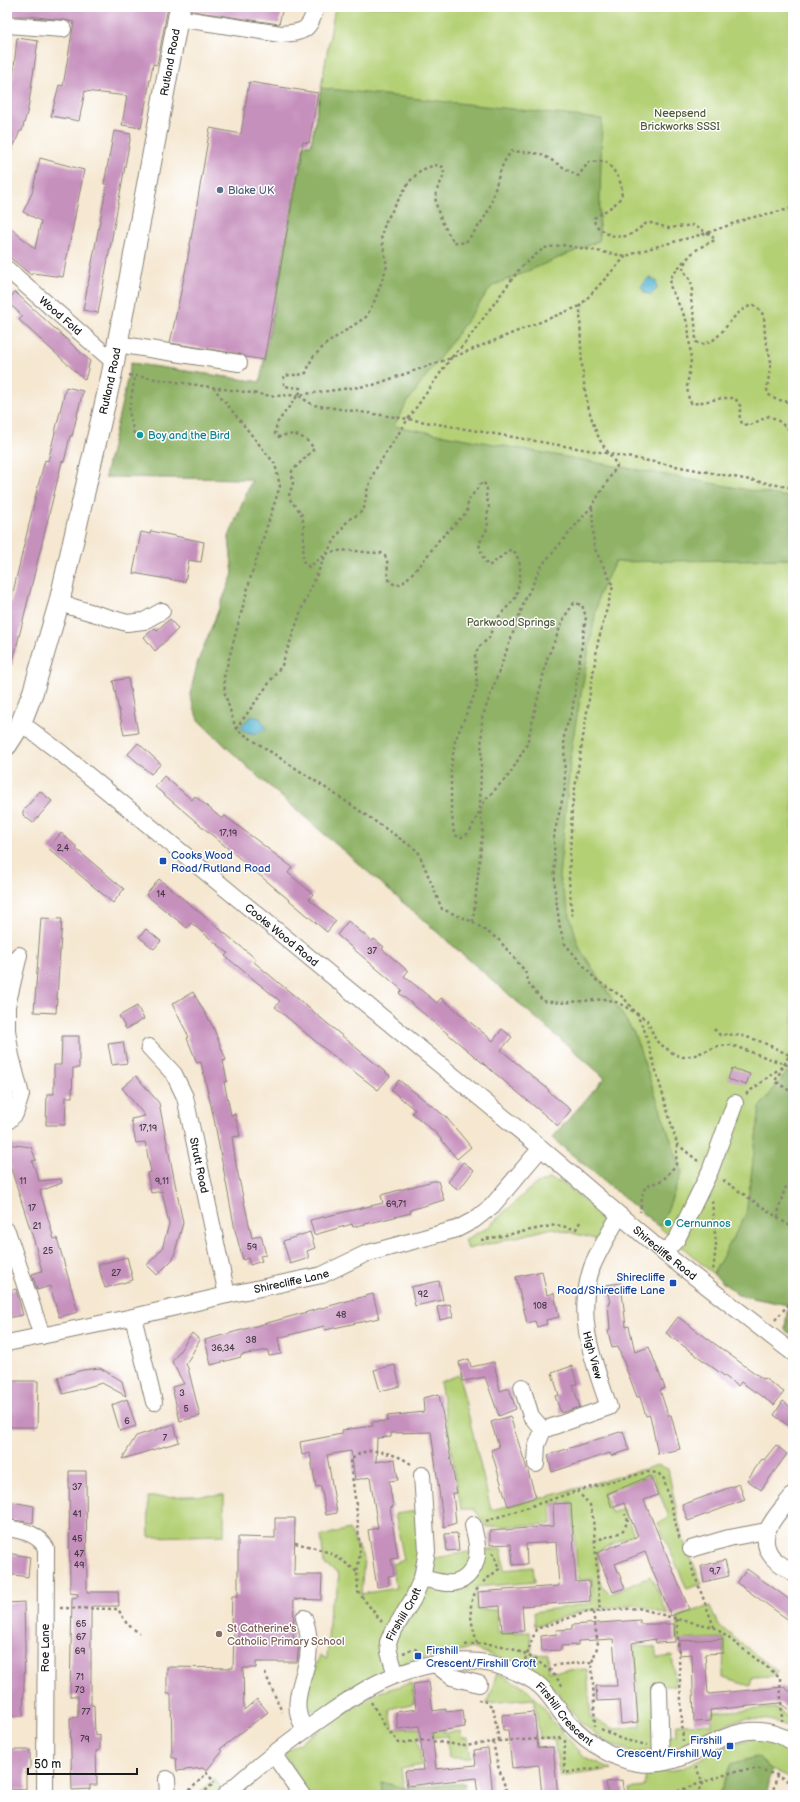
<svg xmlns="http://www.w3.org/2000/svg" width="800" height="1802" font-family="'Balsamiq Sans',sans-serif">
	<rect width="100%" height="100%" fill="#fff"/>
	<filter id="ink" filterUnits="userSpaceOnUse"><feTurbulence type="fractalNoise" baseFrequency=".025" numOctaves="2"/><feDisplacementMap in="SourceGraphic" scale="8" xChannelSelector="R" yChannelSelector="G"/><feConvolveMatrix kernelMatrix="1 2 1 2 8 2 1 2 1" color-interpolation-filters="sRGB"/></filter>
	<filter id="wash" filterUnits="userSpaceOnUse"><feTurbulence type="fractalNoise" baseFrequency=".012" numOctaves="4" result="noise"/><feDisplacementMap in="SourceGraphic" scale="16" xChannelSelector="R" yChannelSelector="G"/><feGaussianBlur stdDeviation="0.9" result="paint"/><feColorMatrix in="noise" values="0 0 0 0 0 0 0 0 0 0 0 0 0 0 0 0 0 1.4 0 .05"/><feComposite in="paint" operator="in"/></filter>
	<g filter="url(#wash)">
		<rect width="100%" height="100%" fill="#f5e7d0"/>
		<!-- green -->
		<path fill="#b4d075" stroke="#687648" d="M335,7H793V1335L785,1330L788,1305L738,1295L629,1201L552,1138L605,1078L253,772L198,720L190,695L198,661L233,574L229,537L252,479L105,477L131,363L260,382L304,145H311Z
			M549,1179L563,1183L603,1216L605,1227L599,1240L553,1228L468,1249L464,1240L487,1228L534,1185Z
			M459,1375L491,1510L550,1496L658,1465L668,1469L682,1537L702,1584L687,1589L658,1523L669,1517L652,1475L603,1493L612,1513L623,1508L634,1534L597,1551L601,1585L611,1594L651,1576L668,1615L638,1605L582,1611L535,1626L534,1612L592,1603V1579L578,1580L572,1502L551,1504L552,1524L487,1527L474,1509H461L440,1382Z
			M224,1495V1535L149,1537L148,1497Z
			M418,1511L419,1561L469,1552L502,1549L504,1570L533,1567L535,1582L476,1587V1609L496,1610L498,1633L530,1632L533,1655L548,1654L549,1671L587,1669L591,1718L615,1729L641,1726L634,1646L655,1647L657,1658L672,1656L676,1686H653L655,1738L676,1735L677,1724H712V1712L777,1708L793,1722V1728L770,1720L746,1719L732,1722L675,1750L654,1749L635,1753L605,1742L578,1720L556,1690L530,1669L472,1648L411,1661L366,1679L318,1711L301,1708L320,1655L327,1659L330,1604L336,1595L339,1574L324,1564L321,1536L349,1529L364,1559L361,1594L396,1588L392,1564L404,1560L395,1514Z
			M710,1606L718,1625L778,1672L773,1676L752,1677L750,1686L723,1678L724,1638L677,1640L678,1616Z
			M497,1673L525,1687L544,1707L550,1719L585,1757L612,1769L560,1777L554,1739L540,1738L534,1699L487,1703Z
			M411,1683L415,1703L389,1709L394,1729L443,1727V1733L461,1731L462,1738H468L471,1758H449L447,1736L418,1739L422,1765L401,1769L404,1788L382,1782V1795H308L284,1753L376,1693Z
			M757,1737L784,1746L793,1753V1780L772,1770L757,1757L731,1764L719,1795H630L629,1789L644,1787L646,1774L680,1769L721,1748Z
			M214,1779L220,1786L211,1795H197Z"/>
		<!-- forest -->
		<path fill="#8fb266" stroke="#566741" d="M321,88L602,119L599,241L492,286L406,404L394,426L793,498V559L615,562L599,594L572,744L559,877L579,947L634,1033L682,1172L662,1224L658,1226L552,1138L605,1078L253,772L198,720L190,695L198,661L233,574L229,537L252,479L105,477L131,363L260,382L304,145H311Z
			M793,1064V1335L785,1330L788,1305L738,1295L713,1274L746,1214L760,1107Z
			M757,1757L772,1770L766,1795H719L731,1764Z
			M381,1782L404,1788L465,1783L466,1795H382Z"/>
		<!-- water -->
		<path fill="#51b1d0" stroke="#366676" d="M649,277L656,281L657,289L651,295L645,293L641,287Z
			M252,716L260,718L266,728C258,735 254,734 244,731L242,728V725Z"/>
		<g id="blocks">
			<!-- building -->
			<path fill="#c690bd" d="M7,7H168L157,65L153,64L141,128L122,125L127,96L85,91L79,121L51,116L59,85L63,86L74,22L64,20L27,16H7Z
				M191,7H283L279,24L191,11Z
				M17,38L38,41L28,109L22,131H20L7,162V105L13,77Z
				M249,82L318,93L309,143L303,142L264,360L246,357L240,354L170,343L186,268L210,128L241,134Z
				M114,131L131,134L98,313L83,310L107,184H104Z
				M40,158L84,170L63,277L33,273L31,275L7,255V225L35,249L41,221L23,212L32,193Z
				M15,292L90,361L85,380L19,320L23,316L7,302Z
				M66,387L83,391L72,436H70L64,462L62,461L56,486L12,665L7,664V608L9,609L38,486L45,460L48,461Z
				M151,531L204,542L201,562L189,560L185,582L133,573L141,532L150,534Z
				M170,619L178,629L155,651L144,637L155,628L157,630Z
				M128,678L138,733L124,735L113,681Z
				M138,743L161,764L151,774L128,754Z
				M164,776L192,800L195,796L222,819L225,816L292,867L288,873L313,894L309,899L336,921L327,932L155,787Z
				M40,791L52,801L33,823L23,815V811Z
				M61,833L77,847L76,849L124,889L113,903L48,848Z
				M159,879L256,959L254,962L390,1076L378,1090L321,1046L275,1007L280,1001L225,956L228,953L191,923L187,928L146,895Z
				M41,918L62,919L56,1013L34,1012Z
				M348,921L372,941L374,939L384,947L382,949L408,971L404,976L437,1003L441,998L493,1041L502,1029L512,1037L501,1050L549,1090L548,1091L571,1110L558,1126L399,993L402,990L337,935Z
				M146,929L161,941L154,949L139,937Z
				M193,992L213,1027L226,1060L223,1061L227,1081L224,1082L231,1115L235,1114L240,1136L232,1137L236,1165L252,1238L261,1235L266,1255L260,1256L262,1261L250,1265L248,1258L243,1260L235,1230L214,1119L201,1062L197,1063L187,1038L189,1037L172,1004Z
				M137,1006L144,1019L126,1029L119,1016Z
				M62,1036H79V1068H73L72,1097H66L65,1125H46L47,1094H54V1065H61Z
				M123,1042L127,1063L112,1065L108,1044Z
				M732,1068L750,1074L746,1085L728,1079Z
				M136,1076L159,1103L183,1223L173,1259L157,1275L147,1265L162,1249L169,1224L162,1191L151,1193L147,1173L151,1172L145,1142L136,1143L131,1119L145,1116L122,1088Z
				M399,1080L446,1117L471,1147L457,1159L436,1133L412,1113L415,1110L391,1090Z
				M7,1144L31,1147L36,1160L32,1161L39,1181L61,1179L62,1183L40,1191L54,1239L57,1238L78,1312L59,1317L50,1286L37,1290L32,1274L42,1271L35,1244L7,1156Z
				M463,1162L474,1170L459,1190L448,1182Z
				M433,1181H438L444,1200L410,1210L411,1213L353,1227L352,1224L314,1235L310,1220L383,1203L381,1195Z
				M310,1232L315,1248L307,1251L309,1258L290,1264L283,1241Z
				M127,1257L133,1280L105,1288L98,1265Z
				M542,1271L547,1295L554,1293L559,1317L546,1320L547,1324L537,1327L535,1321L527,1323L516,1277Z
				M439,1281L443,1300L415,1306L411,1287Z
				M621,1283L626,1327L629,1326L635,1352L649,1347L665,1388L660,1390L668,1415H671L680,1449L658,1454L650,1415L646,1416L640,1397H637L618,1347L612,1348L608,1331L610,1330L608,1303H610L606,1285Z
				M16,1289L23,1315L7,1318V1291Z
				M373,1294L379,1318L325,1330L324,1326L278,1338L281,1354L269,1356L268,1350L241,1355V1357L211,1365L205,1340Z
				M450,1304L453,1317L440,1320L437,1307Z
				M678,1317L763,1379L764,1378L784,1392L774,1405L741,1382L738,1386L666,1333Z
				M192,1333L200,1340L186,1364L188,1368L200,1416L180,1421L172,1387L184,1384L172,1362Z
				M469,1359L471,1367L494,1362L500,1391L509,1388L516,1409L499,1416L485,1377L463,1381L459,1362Z
				M395,1365L400,1386L380,1391L374,1370Z
				M572,1366L577,1384L573,1385L580,1407L561,1413L555,1396L559,1395L552,1373Z
				M100,1368L122,1381L126,1396L102,1383L63,1394L58,1377L83,1370Z
				M7,1381H38L37,1427H7Z
				M439,1394L457,1493H453L456,1523L444,1527L431,1432L391,1433V1437L377,1438L376,1462L395,1459L398,1480L389,1481L393,1507L390,1508L398,1558L391,1559L394,1575L388,1576L389,1585L377,1587L368,1530L378,1528L370,1477L355,1480L351,1451L327,1455L337,1513L326,1515L321,1486L316,1487L310,1453L302,1455L300,1442L342,1434V1430L373,1426L372,1422L388,1421L387,1416L424,1412L423,1398Z
				M127,1399L136,1426L120,1431L112,1405Z
				M783,1401L793,1409V1429L774,1415Z
				M510,1416L536,1497L508,1506L491,1450L499,1447L491,1422Z
				M174,1424L179,1442L122,1459L136,1436Z
				M623,1431L629,1450L611,1456L610,1453L552,1472L548,1455Z
				M776,1445L787,1454L761,1490L747,1480L762,1459L764,1460Z
				M69,1471H86L87,1592H118L119,1606H91V1705H94L95,1736L100,1735V1750L96,1751L97,1785H90V1789L72,1790L70,1718L78,1717V1696H70L72,1599L77,1598L78,1594L70,1593Z
				M650,1476L658,1495L644,1500L689,1609L671,1616L645,1552L615,1564L625,1588L613,1592L597,1553L638,1536L624,1503L612,1508L607,1494Z
				M739,1484L745,1500L688,1521L682,1505Z
				M7,1501L34,1506L33,1523L7,1519Z
				M571,1503L576,1582L589,1581L590,1601L522,1606L524,1631L502,1632L500,1606L479,1608L478,1592L559,1586L556,1542L526,1544L527,1564L513,1565L511,1544L490,1545V1531L554,1526L553,1504Z
				M275,1518H295L294,1575H322L321,1600L294,1599L293,1644H299L297,1662H256V1668H243L244,1710L257,1699L268,1712L220,1749L222,1752L206,1771L203,1768L177,1771L176,1758H172L171,1694H167V1667L233,1668L234,1625H231L232,1596H238V1537L275,1538Z
				M457,1533L459,1550L447,1551L445,1534Z
				M7,1553L30,1557L28,1577L7,1574Z
				M725,1560L729,1576L704,1582L701,1566Z
				M747,1569L793,1602V1623L737,1583Z
				M24,1602L25,1650L23,1716H7V1603Z
				M640,1620V1624H674L675,1642L656,1643L655,1639L632,1643L638,1722L621,1724L619,1700L597,1701L596,1686H617L613,1639L578,1641V1645L561,1646V1650L542,1651L541,1636L557,1634L556,1630L572,1629V1625Z
				M723,1639V1653L705,1654L708,1694L784,1687L793,1694V1713L780,1703L710,1710L711,1721L694,1722L692,1654L679,1655V1641Z
				M429,1682L433,1711L446,1709V1712L463,1710L465,1727L432,1732L436,1769L476,1765L474,1750L488,1748L493,1795H478L476,1778L407,1786L405,1771L424,1770L419,1726L398,1729L396,1712L416,1709L413,1684Z
				M534,1712L538,1748L553,1747L558,1795H542L539,1765L512,1768L508,1730H503L502,1715Z
				M10,1750H30V1769H26V1790L9,1789Z
				M622,1780L624,1795H608L606,1782Z"/>
		</g>
	</g>
	<g filter="url(#ink)">
		<use href="#blocks" fill-opacity="0" stroke="#888276" stroke-width="1"/>
		<g fill="none" stroke-linecap="round" stroke-linejoin="round">
			<defs>
				<g id="minor">
					<path d="M177,18L281,34C305,32 309,31 316,7"/>
					<path d="M7,25L63,29"/>
					<path id="s1" d="M7,269L114,362"/>
					<path d="M117,344L239,363"/>
					<path d="M59,603L127,623L144,621L162,611"/>
					<path id="s2" d="M21,723L61,753L541,1148L664,1253L793,1353"/>
					<path id="s3" d="M149,1047L174,1074L185,1097L227,1295"/>
					<path d="M7,1122L15,1114L21,1095L11,1056L7,1030V1006L19,955"/>
					<path d="M7,1231L42,1336"/>
					<path d="M664,1253L677,1239L710,1171L735,1103"/>
					<path d="M133,1317L154,1402"/>
					<path id="s4" d="M7,1343L133,1317L227,1295L322,1275L365,1254L457,1229L474,1220L492,1206L541,1148"/>
					<path d="M522,1387L531,1416L543,1430L537,1445L536,1464"/>
					<path d="M543,1430L609,1407C593,1360 575,1317 592,1267C599,1250 610,1232 619,1216"/>
					<path d="M793,1495C779,1513 753,1535 773,1558C779,1564 787,1568 793,1573"/>
					<path d="M7,1528C23,1531 38,1533 46,1548L45,1795"/>
					<path d="M691,1549L729,1538L766,1531"/>
					<path d="M422,1578C431,1580 444,1584 453,1583C469,1581 479,1563 477,1547C477,1540 474,1533 473,1525"/>
					<path d="M304,1618C309,1631 310,1644 308,1658C303,1683 288,1707 306,1730"/>
					<path d="M435,1664L452,1677L479,1684"/>
					<path id="s5" d="M396,1675L389,1652L388,1642L392,1633L413,1599L422,1578L427,1551L422,1475"/>
					<path d="M659,1689L661,1762"/>
					<path d="M274,1755L302,1795"/>
					<path d="M167,1779L168,1795"/>
					<path id="s6" d="M225,1795C258,1765 294,1737 331,1712C351,1698 373,1683 396,1675C431,1662 473,1655 508,1669C519,1673 531,1678 540,1686C549,1694 555,1704 562,1714C578,1736 610,1759 638,1763C698,1772 729,1705 793,1742"/>
				</g>
				<g id="major">
					<path id="s7" d="M7,745L21,723L33,692L59,603L112,373L180,7"/>
				</g>
			</defs>
			<!-- minor casing -->
			<use href="#minor" stroke="#888276" stroke-width="18"/>
			<!-- major casing -->
			<use href="#major" stroke="#888276" stroke-width="22"/>
			<!-- path -->
			<path stroke="#888276" stroke-width="2.5" stroke-dasharray="3 3" stroke-linecap="butt" d="M684,261L671,277L670,286L688,324L691,360L687,387L689,400L692,404L723,398H735L741,407L739,414L742,424L750,425L769,416L776,419L793,433
				M129,375L272,396L298,395L373,385L451,358L465,343L521,267L544,248L562,245L626,256L651,248L707,233L746,219L793,208
				M213,387L275,464L280,486L251,576L224,677L225,694L236,729L344,800L418,851L442,909L473,922L499,940L525,971L530,986L543,1001L560,1003L606,999L619,1003L636,1013L644,1029L677,1144L676,1165L663,1180L647,1186L643,1191L640,1212
				M299,396L313,405L408,419L611,454L793,488
				M793,412L789,402L775,399L768,394L767,389L771,362L765,336L764,317L761,311L754,305C729,310 723,344 701,344L696,342L695,322L691,300L692,290L691,281L683,270C685,254 700,247 715,240L711,235L693,225L669,228L651,223L645,224L632,234L622,237L609,235L595,225L594,218C602,213 611,208 617,202C630,190 614,169 605,161L589,162L578,176L541,154L512,151C498,166 497,187 490,206C485,220 474,232 465,243L454,242C446,231 433,207 436,193C439,183 446,177 443,167L435,165L421,170L409,182L386,221L381,236L387,266L375,300L366,317L327,343L312,358L306,373C298,376 292,374 284,376V386L300,388L301,391L277,423L275,434L279,437C293,431 306,436 314,449L292,471L293,486C282,501 298,504 302,516C305,526 303,550 303,561L309,567C315,563 321,557 327,554C345,546 364,554 383,553C391,563 385,571 390,582L396,585L403,583L421,564L439,540L467,512L468,501L482,482L486,485L487,490L486,497L489,505L487,519L488,527L479,544C481,552 483,560 489,566L510,550L516,553L520,565V578L516,597L495,621L489,638L480,646L475,654L477,688L455,741L451,768V806L454,834L460,838L469,833L485,800L510,774L527,744L547,659L565,616L574,603L582,605L586,617L572,712L564,733L565,788L554,835L555,892L560,928L565,944L596,980L624,998L636,1013L647,1020L656,1041L674,1054L683,1057L695,1055L718,1046L731,1045L793,1067
				M134,434L129,411L135,376
				M236,729L282,665L302,608L326,554L345,524L351,518L359,514L364,508L367,491L375,470L408,419L451,358L580,306
				M572,916L569,880L572,807L598,642L613,586L594,547L592,507
				M473,922L483,827L480,808L482,718L525,600L542,565L592,506L617,466C612,456 603,447 599,438C580,396 581,350 580,306L626,256
				M714,1029L720,1035C745,1032 767,1044 789,1055
				M783,1067L775,1081L793,1093
				M746,1094L784,1065L793,1047
				M677,1144L698,1161
				M723,1180L793,1228
				M712,1201L716,1245L713,1272
				M778,1218C779,1202 785,1187 793,1173
				M481,1240L556,1225L576,1229L580,1222
				M775,1320L788,1305L793,1303
				M577,1491L590,1505L593,1518L600,1612
				M486,1521L577,1491L647,1472L658,1473L664,1479L680,1540
				M594,1541L622,1532L628,1521L625,1514
				M295,1543C325,1550 333,1552 357,1572
				M690,1563L714,1627
				M483,1582L499,1569L494,1554L491,1553
				M60,1608L118,1609L127,1624L139,1633
				M593,1612L598,1645L592,1662L595,1726
				M677,1619L683,1741
				M382,1622L358,1592L357,1573L360,1553L357,1513L350,1460C354,1458 359,1453 364,1452C376,1448 402,1456 412,1465
				M477,1643C472,1624 465,1604 479,1587
				M465,1645C500,1638 545,1657 563,1687
				M403,1653L415,1649L421,1652
				M525,1660L536,1629L587,1612L638,1608L677,1619L714,1627L780,1677L782,1721
				M549,1671L555,1665L592,1662
				M265,1673L282,1712
				M478,1700L484,1701L493,1707L499,1741
				M371,1702L385,1726L399,1743L425,1740L465,1746L499,1741L563,1738
				M601,1729L621,1739L647,1745
				M565,1740L564,1773L601,1767
				M493,1742L498,1766L508,1795
				M684,1789L686,1795
				M185,1795L207,1773L214,1782
				M201,1795L214,1783
				M666,1795L736,1771L759,1769L777,1775L793,1784
				M695,1795L703,1784L696,1767
				M772,1795L777,1775"/>
			<!-- minor -->
			<use href="#minor" stroke="#fff" stroke-width="16"/>
			<!-- major -->
			<use href="#major" stroke="#fff" stroke-width="20"/>
		</g>
	</g>
	<!-- markers -->
	<circle fill="#5c6f8a" stroke="#fff" stroke-width="1.5" cx="220" cy="190" r="4"/>
	<g fill="#0f9aa8" stroke="#fff" stroke-width="1.5">
		<circle cx="140" cy="435" r="4"/>
		<circle cx="668" cy="1223" r="4"/>
	</g>
	<g fill="#1a4fb4" stroke="#fff" stroke-width="1.5">
		<rect x="159" y="857" width="8" height="8" rx="2"/>
		<rect x="669" y="1279" width="8" height="8" rx="2"/>
		<rect x="414" y="1652" width="8" height="8" rx="2"/>
		<rect x="726" y="1742" width="8" height="8" rx="2"/>
	</g>
	<circle fill="#8d6e63" stroke="#fff" stroke-width="1.5" cx="219" cy="1634" r="4"/>
	<g text-anchor="middle" stroke-width="3" stroke-linejoin="round" paint-order="stroke">
		<!-- number labels -->
		<g font-size="9" fill="#463944">
			<text x="228" y="836">17,19</text>
			<text x="63" y="851">2,4</text>
			<text x="161" y="897">14</text>
			<text x="372" y="954">37</text>
			<text x="148" y="1131">17,19</text>
			<text x="23" y="1184">11</text>
			<text x="162" y="1184">9,11</text>
			<text x="396" y="1207">69,71</text>
			<text x="32" y="1211">17</text>
			<text x="37" y="1229">21</text>
			<text x="252" y="1250">59</text>
			<text x="48" y="1254">25</text>
			<text x="116" y="1276">27</text>
			<text x="423" y="1297">92</text>
			<text x="540" y="1309">108</text>
			<text x="341" y="1318">48</text>
			<text x="251" y="1343">38</text>
			<text x="223" y="1351">36,34</text>
			<text x="182" y="1396">3</text>
			<text x="186" y="1412">5</text>
			<text x="127" y="1424">6</text>
			<text x="165" y="1441">7</text>
			<text x="77" y="1490">37</text>
			<text x="77" y="1517">41</text>
			<text x="77" y="1542">45</text>
			<text x="79" y="1557">47</text>
			<text x="79" y="1568">49</text>
			<text x="715" y="1574">9,7</text>
			<text x="81" y="1627">65</text>
			<text x="81" y="1640">67</text>
			<text x="80" y="1654">69</text>
			<text x="80" y="1680">71</text>
			<text x="80" y="1693">73</text>
			<text x="86" y="1715">77</text>
			<text x="85" y="1742">79</text>
		</g>
		<!-- street labels -->
		<g font-size="11" fill="#1c1c1c" stroke="#fff">
			<text dy="4" stroke="none"><textPath href="#s7" startOffset="704">Rutland Road</textPath></text>
			<text dy="4" stroke="none"><textPath href="#s1" startOffset="71">Wood Fold</textPath></text>
			<text dy="4" stroke="none"><textPath href="#s7" startOffset="380">Rutland Road</textPath></text>
			<text dy="4" stroke="none"><textPath href="#s2" startOffset="336">Cooks Wood Road</textPath></text>
			<text dy="4" stroke="none"><textPath href="#s3" startOffset="132">Strutt Road</textPath></text>
			<text dy="4" stroke="none"><textPath href="#s2" startOffset="834">Shirecliffe Road</textPath></text>
			<text dy="4" stroke="none"><textPath href="#s4" startOffset="291">Shirecliffe Lane</textPath></text>
			<text transform="translate(593 1355) rotate(75)" y="4">High View</text>
			<text dy="4" stroke="none"><textPath href="#s5" startOffset="66">Firshill Croft</textPath></text>
			<text transform="translate(45 1648) rotate(-90)" y="4">Roe Lane</text>
			<text dy="4" stroke="none"><textPath href="#s6" startOffset="398">Firshill Crescent</textPath></text>
		</g>
		<!-- park labels -->
		<g font-size="11" fill="#515b3b" stroke="#fff">
			<text x="680" y="117">Neepsend<tspan x="680" dy="13">Brickworks SSSI</tspan></text>
			<text x="511" y="626">Parkwood Springs</text>
		</g>
		<!-- service labels -->
		<g font-size="11" fill="#4e5e75" stroke="#fff" text-anchor="start">
			<text x="228" y="194">Blake UK</text>
		</g>
		<!-- culture labels -->
		<g font-size="11" fill="#0d838f" stroke="#fff" text-anchor="start">
			<text x="148" y="439">Boy and the Bird</text>
			<text x="676" y="1227">Cernunnos</text>
		</g>
		<!-- transit labels -->
		<g font-size="11" fill="#164399" stroke="#fff" text-anchor="start">
			<text x="171" y="859">Cooks Wood<tspan x="171" dy="13">Road/Rutland Road</tspan></text>
			<text x="665" y="1281" text-anchor="end">Shirecliffe<tspan x="665" dy="13">Road/Shirecliffe Lane</tspan></text>
			<text x="426" y="1654">Firshill<tspan x="426" dy="13">Crescent/Firshill Croft</tspan></text>
			<text x="722" y="1744" text-anchor="end">Firshill<tspan x="722" dy="13">Crescent/Firshill Way</tspan></text>
		</g>
		<!-- education labels -->
		<g font-size="11" fill="#785e54" stroke="#fff" text-anchor="start">
			<text x="227" y="1632">St Catherine's<tspan x="227" dy="13">Catholic Primary School</tspan></text>
		</g>
	</g>
	<!-- margin -->
	<rect width="800" height="1802" fill="none" stroke="#fff" stroke-width="24"/>
	<!-- scale -->
	<path d="M28 1768v6h109v-6" fill="none" stroke="#1c1c1c" stroke-width="2"/>
	<text x="34" y="1768" font-size="12" fill="#1c1c1c" stroke="#ffffff" stroke-width="3" paint-order="stroke">50 m</text>
</svg>
